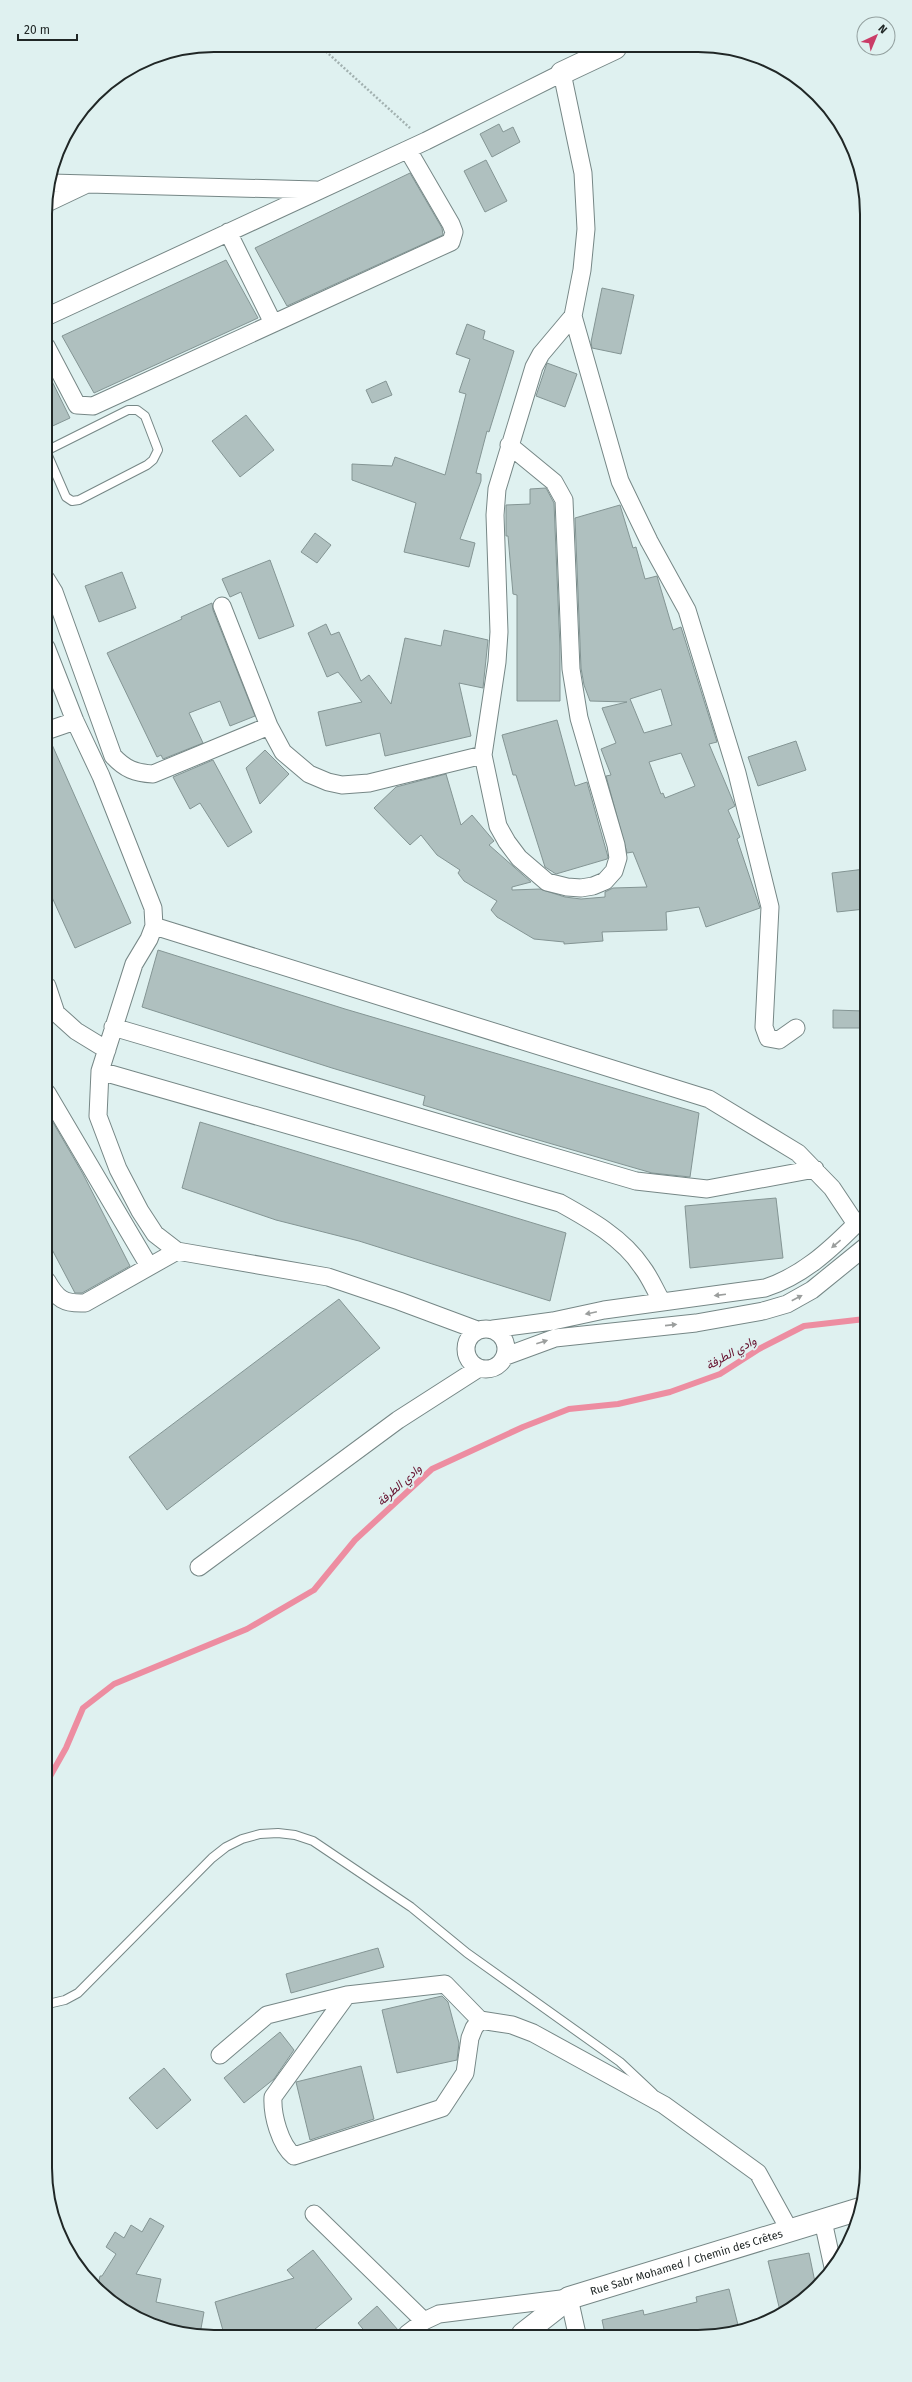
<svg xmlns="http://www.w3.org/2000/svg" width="912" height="2382" font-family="'Fira Sans',Vazirmatn,sans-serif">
	<rect width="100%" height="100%" fill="#dff1f0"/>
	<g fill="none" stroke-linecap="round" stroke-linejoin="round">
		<!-- stream -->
		<path stroke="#ed8da1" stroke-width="6" d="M48,1780L66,1748L83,1708L114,1684L247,1629L314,1590L355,1540L432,1469L523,1427L569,1409L618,1404L670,1392L720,1374L759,1349L804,1326L865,1319"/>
	</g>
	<!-- building -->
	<path fill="#afc0bf" stroke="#849594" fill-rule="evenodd" d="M499,124L503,132L513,127L520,142L492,157L480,134Z
		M486,160L507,201L485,212L464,171Z
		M410,173L442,228L443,235L287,306L255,248Z
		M226,260L258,318L94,393L62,336Z
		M602,288L634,295L621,354L592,348L591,342Z
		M467,324L485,331L483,339L514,351L489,432L487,431L476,473L481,474V481L460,539L475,543L469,567L404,552L416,503L352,480V464L392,466L395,457L445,475L466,394L459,392L470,359L456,354Z
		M547,363L577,374L565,407L536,396Z
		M46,369L70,418L46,429Z
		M386,381L392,395L372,403L366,390Z
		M246,415L274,450L240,477L212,441Z
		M546,488L554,503L560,648V701H517V595L513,594L508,536H506V505L530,504V489Z
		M620,505L633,548L636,547L645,579L657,576L673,630L681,627L717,742L709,744L735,806L728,810L740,837L737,839L760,908L706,927L699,907L666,912L667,930L602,932L603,941L564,944V942L534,939L497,917L491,910L497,901L464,881L458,873L460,870L437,855L421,835L410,845L374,808L396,787L446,774L461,825L472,815L494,841L489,845L531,882L512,887V890L540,889L565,897L581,899L605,897V892L613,888L647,887L633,852L627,853L606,776L611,775L601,749L616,743L602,708L627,702L590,701L584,685L581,668L575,518ZM661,689L672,725L644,733L630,699ZM681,753L695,786L665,798L663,793L661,794L649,762Z
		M315,533L331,545L317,563L301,552Z
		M270,560L294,626L259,639L241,592L230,597L222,579Z
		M122,572L136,608L99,622L85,586Z
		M212,603L213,610L255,716L230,726L220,701L189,713L203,743L163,759L161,755L157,757L107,653L182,619L181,617Z
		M326,624L331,635L339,632L361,681L369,675L391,704L405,638L441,646L444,630L488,640L483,688L459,683L471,736L385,756L380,733L326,746L318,712L362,702L338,672L327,677L308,633Z
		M557,720L575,786L587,782L608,857L607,859L556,874L545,867L516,775H513L502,735Z
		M50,740L131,923L75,948L46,884V741Z
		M796,741L806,770L758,786L748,757Z
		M265,750L289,774L260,804L246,768Z
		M213,760L252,832L228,847L200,803L190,809L173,777Z
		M865,869V909L837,912L832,873Z
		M158,950L345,1009L699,1113L690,1177L652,1173L521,1135L423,1105L425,1096L332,1068L142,1007Z
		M833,1010L864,1011V1028H833Z
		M47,1112L83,1174L130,1266L82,1293H75L47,1240Z
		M200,1122L566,1233L550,1301L359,1241L276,1220L182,1188Z
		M776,1198L783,1258L690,1268L685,1206Z
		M339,1299L380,1348L167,1510L129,1457Z
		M378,1948L384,1967L291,1993L286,1974Z
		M442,1996L448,2002L459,2043L457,2060L397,2073L382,2010Z
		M280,2032L294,2050L274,2079L244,2103L224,2078Z
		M361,2066L374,2119L310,2140L296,2082Z
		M164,2068L191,2100L157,2129L129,2098Z
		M150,2218L164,2226L136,2274L161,2279L156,2302L204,2312L200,2334H181L139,2320L97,2290L100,2276H102L116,2254L106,2247L115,2232L124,2238L131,2225L142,2232Z
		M313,2250L352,2299L309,2334H224L215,2302L294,2278L287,2270Z
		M809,2253L816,2287L781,2315L768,2261Z
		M729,2289L738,2325L705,2334H605L602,2320L643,2310L644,2315L697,2302L696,2297Z
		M377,2306L398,2330L397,2334H367L358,2323Z"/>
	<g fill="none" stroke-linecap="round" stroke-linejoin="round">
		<defs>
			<path id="lane" d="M46,451L128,410H137L145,416L158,450L153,460L147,465L79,500L72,501L66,497L46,451
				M48,2004L65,2000L78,1993L212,1858L226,1847L242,1839L260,1834L278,1833L295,1835L313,1841L411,1907L467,1953L620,2062L653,2093"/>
			<path id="street" d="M51,183L316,190
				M45,204L85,185
				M228,232L273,323
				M46,317L426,141L562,73L583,173L586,229L582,270L573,316L620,481L649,541L687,610L737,773L770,907L764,1027L768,1038L779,1040L796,1028
				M46,346L77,405L93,406L451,242L454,232L451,224L408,150
				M509,445L554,482L564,500L571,669L579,718L616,845L618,858L614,871L605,881L593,886L581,888L567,887L547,882L519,858L507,842L498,826L483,755L497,662L499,632L495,515L497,489L534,367L541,354L573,316
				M46,579L54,592L113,756C125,769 135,773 153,774L269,726
				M222,606L269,726L283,752L309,774L328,782L342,785L369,783L483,755
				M46,647L75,721L101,776L153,908L154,926L149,939L134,964L100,1071L98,1116L118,1169L140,1211L155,1234L177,1251L328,1277L399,1301L477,1330
				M46,731L75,721
				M154,926L709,1099L798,1153L832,1188L856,1224
				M47,986L56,1013L76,1031L107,1050
				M113,1027L636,1181L707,1189L815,1169
				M100,1071L560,1203C589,1219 623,1238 642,1267C650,1277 655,1290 662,1302
				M47,1093L149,1266
				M47,1281C57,1299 64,1304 85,1303L177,1251
				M466 1349a20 20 0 1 1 40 0a20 20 0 1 1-40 0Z
				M493,1329L553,1321L604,1310L765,1288C802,1276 829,1251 856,1224L865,1219
				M506,1356L555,1338L696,1323L763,1311L787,1304L812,1290L865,1247
				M199,1567L398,1420L479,1368
				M347,1995L273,2097C272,2115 280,2145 294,2156L442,2108L465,2073L470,2038L474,2028L480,2020L512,2025L533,2033L664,2105L758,2173L790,2231
				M220,2055L267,2015L347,1995L445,1984L480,2020
				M314,2214L424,2321
				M823,2221L833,2267
				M407,2334L424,2321L439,2314L569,2298L577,2334"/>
			<g id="secondary">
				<path d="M562,73L615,48"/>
				<path id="s1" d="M523,2334L569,2298L860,2209"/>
			</g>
		</defs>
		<!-- lane casing -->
		<use href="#lane" stroke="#768786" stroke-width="10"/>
		<!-- street casing -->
		<use href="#street" stroke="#768786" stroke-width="19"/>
		<!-- secondary casing -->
		<use href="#secondary" stroke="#768786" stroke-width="24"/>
		<!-- path -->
		<path stroke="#a2b1b0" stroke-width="2.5" stroke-dasharray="2 2" stroke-linecap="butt" d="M320,46L410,128"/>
		<!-- lane -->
		<use href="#lane" stroke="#fff" stroke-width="8"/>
		<!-- street -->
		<use href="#street" stroke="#fff" stroke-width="17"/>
		<!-- secondary -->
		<use href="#secondary" stroke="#fff" stroke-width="22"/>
	</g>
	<!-- one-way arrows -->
	<defs><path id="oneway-solid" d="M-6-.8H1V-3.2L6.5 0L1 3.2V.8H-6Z"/></defs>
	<g fill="#9b9e9d">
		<use href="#oneway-solid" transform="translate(836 1244) rotate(140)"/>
		<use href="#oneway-solid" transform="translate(720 1295) rotate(173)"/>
		<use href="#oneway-solid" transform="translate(797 1298) rotate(-28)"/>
		<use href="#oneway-solid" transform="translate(591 1313) rotate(168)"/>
		<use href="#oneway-solid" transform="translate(671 1325) rotate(-6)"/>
		<use href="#oneway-solid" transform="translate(542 1342) rotate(-18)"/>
	</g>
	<g text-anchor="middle" stroke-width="4" stroke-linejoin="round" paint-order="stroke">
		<!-- street labels -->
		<g font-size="11" fill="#202726" stroke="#dff1f0">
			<text dy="4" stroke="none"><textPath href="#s1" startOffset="181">Rue Sabr Mohamed / Chemin des Crêtes</textPath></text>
		</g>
		<!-- water labels -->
		<g font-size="12" font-style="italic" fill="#650f2d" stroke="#dff1f0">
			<text transform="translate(731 1353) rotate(-29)" y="4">وادي الطرفة</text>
			<text transform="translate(399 1485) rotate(-42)" y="4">وادي الطرفة</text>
		</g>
	</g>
	<!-- crop -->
	<path d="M0 0H912V2382H0ZM214 52H698A162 162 0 0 1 860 214V2168A162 162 0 0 1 698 2330H214A162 162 0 0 1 52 2168V214A162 162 0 0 1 214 52Z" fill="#dff1f0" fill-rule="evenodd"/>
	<path fill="none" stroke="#202726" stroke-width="2" d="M214 52H698A162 162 0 0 1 860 214V2168A162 162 0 0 1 698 2330H214A162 162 0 0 1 52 2168V214A162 162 0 0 1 214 52Z"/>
	<!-- north arrow -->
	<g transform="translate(876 36) rotate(44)"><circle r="19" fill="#dff1f0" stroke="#93a09f"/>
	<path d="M0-3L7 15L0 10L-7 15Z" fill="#ca3c67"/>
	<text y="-6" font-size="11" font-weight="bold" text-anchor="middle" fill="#202726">N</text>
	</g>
	<!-- scale -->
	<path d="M18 34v6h59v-6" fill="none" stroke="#202726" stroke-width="2"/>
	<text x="24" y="34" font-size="12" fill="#202726" stroke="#dff1f0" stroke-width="3" paint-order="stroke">20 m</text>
</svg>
